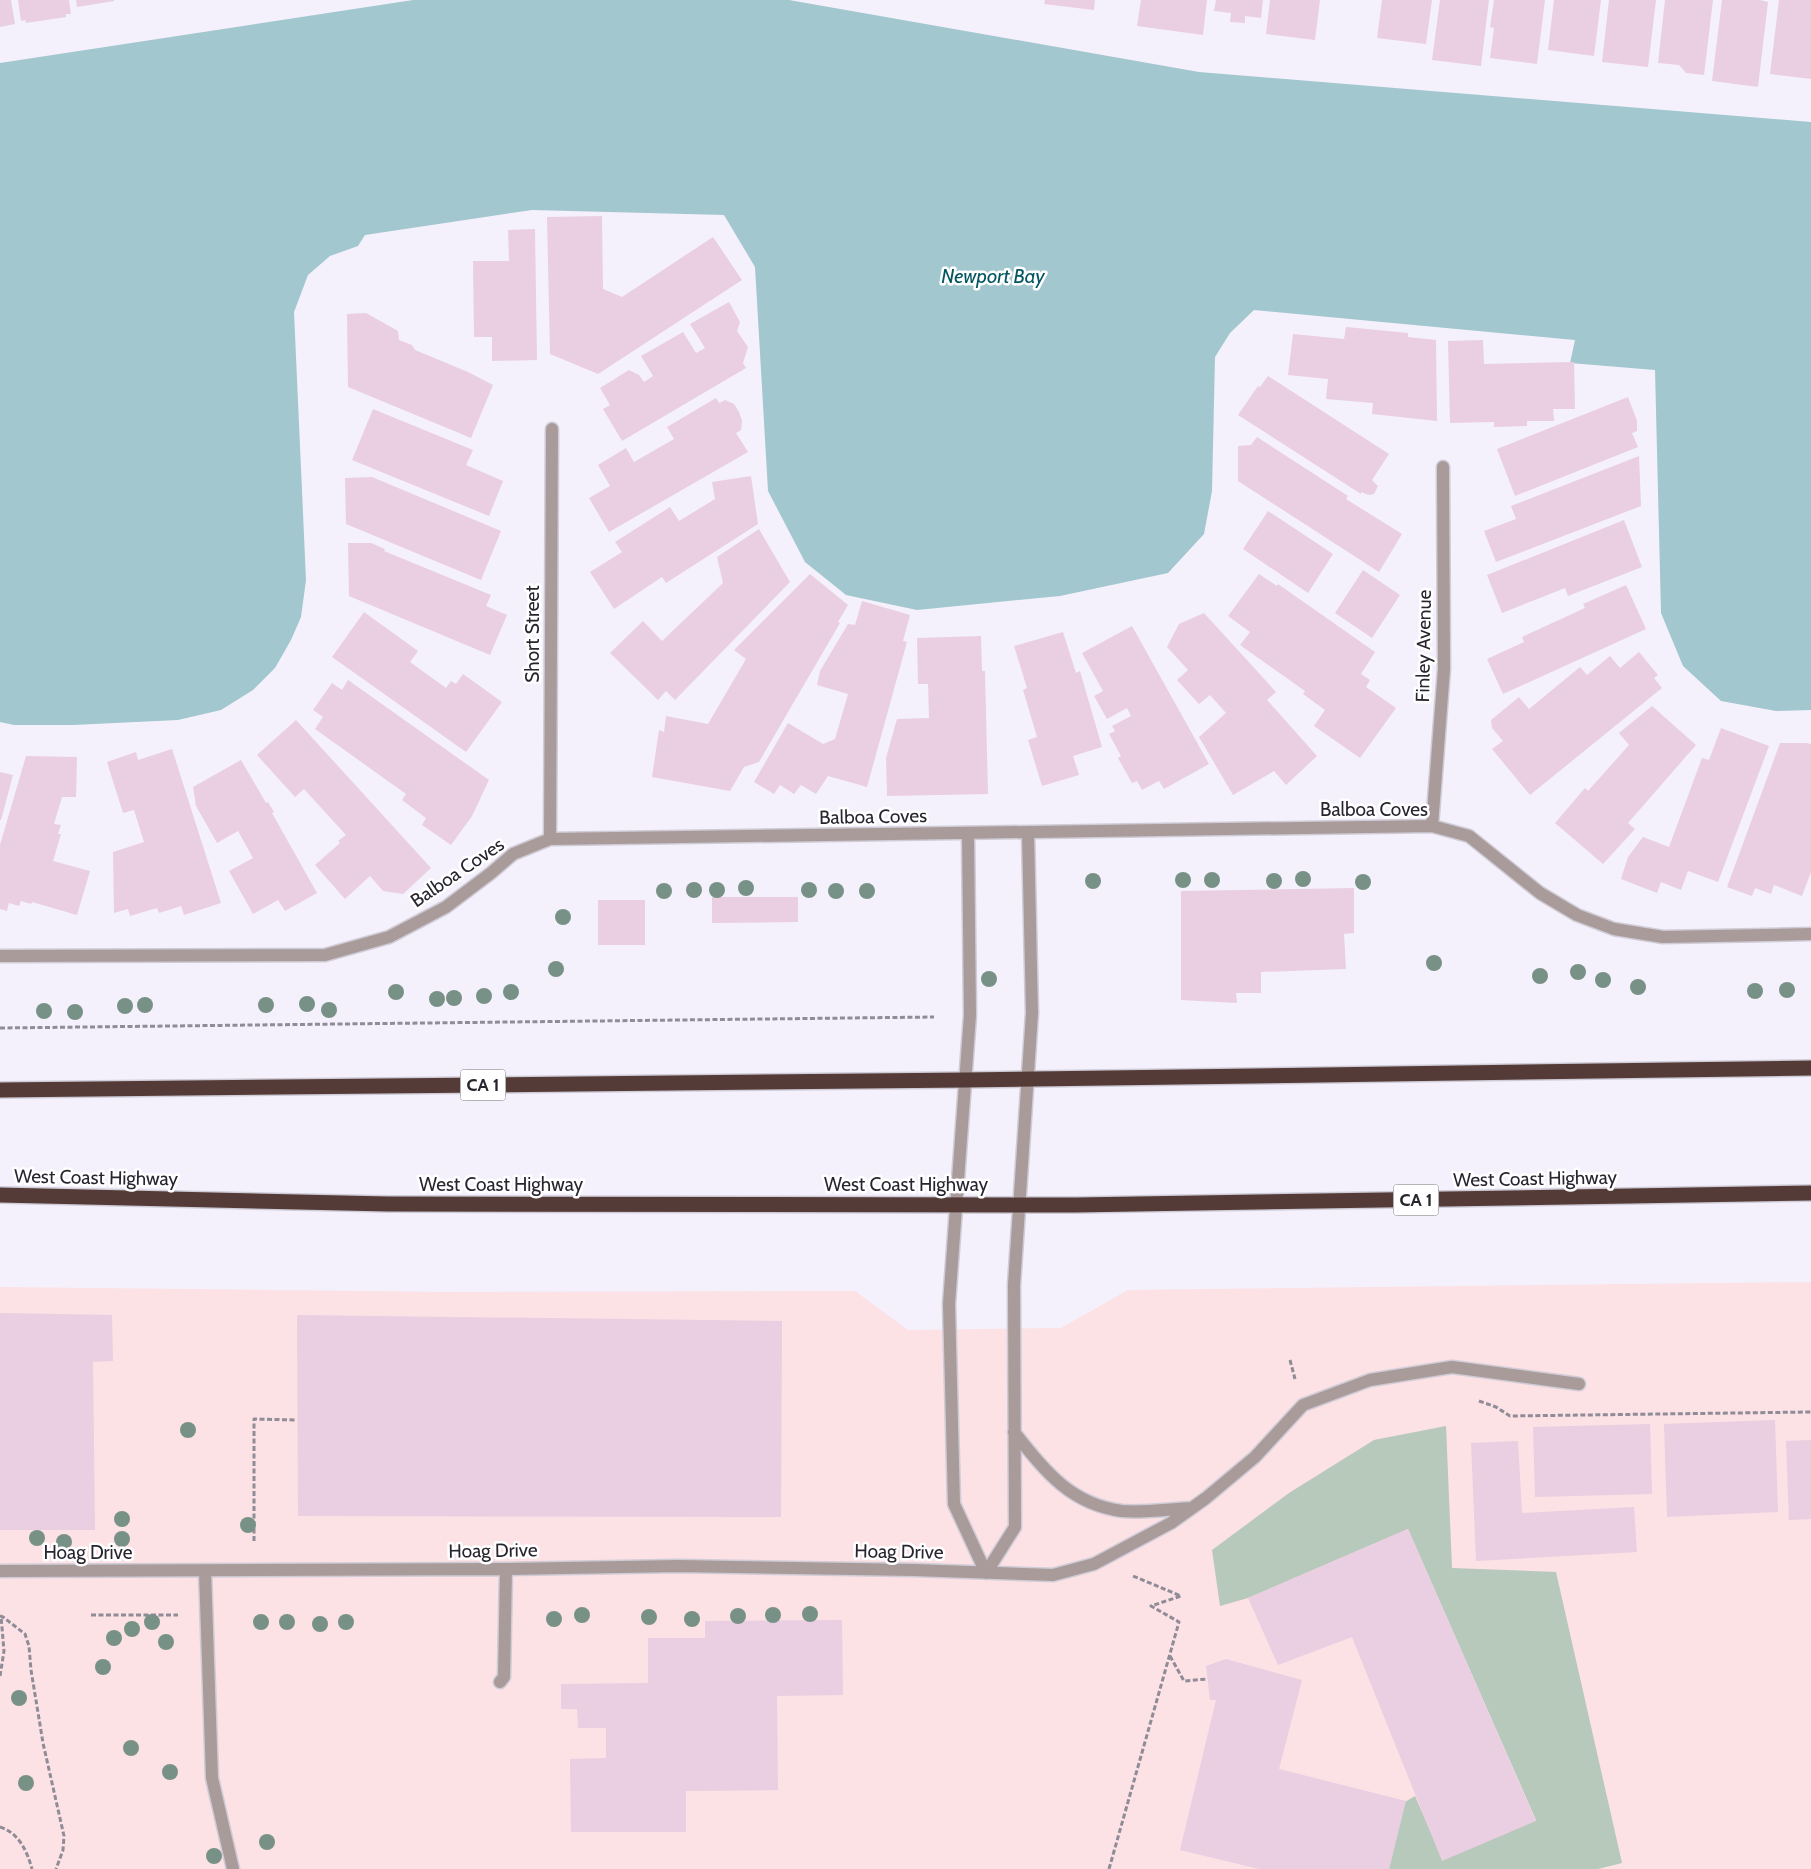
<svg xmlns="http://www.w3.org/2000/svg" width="1811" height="1869" font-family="Cabin,sans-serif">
	<rect width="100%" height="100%" fill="#f4f1fc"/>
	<!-- medical -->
	<path fill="#fce1e5" d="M1811,1282V1869H0V1287L447,1292L855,1291L908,1330L1061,1328L1128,1290Z"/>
	<!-- green -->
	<path fill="#b6c9bb" d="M1446,1426L1452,1568L1556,1572L1622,1863L1598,1869H1389L1405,1802L1415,1796L1443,1860L1536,1820L1408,1529L1248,1598L1220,1606L1212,1550L1289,1493L1374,1440Z"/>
	<!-- water -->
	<path fill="#a2c7ce" d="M413,0H789L1199,72L1811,122V710L1776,711L1721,701L1683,666L1661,613L1655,370L1570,363L1575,340L1254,310L1230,333L1215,357L1212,491L1204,534L1168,573L1060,596L917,610L846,595L805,562L768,491L755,267L724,215L532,210L365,235L358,246L330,256L308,275L294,312L306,580L301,617L291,640L275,668L253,690L221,710L178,720L73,725H14L0,722V63Z"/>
	<!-- building -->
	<path fill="#eacee1" d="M0,0H11L15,24L0,27Z
		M18,0H69L71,14H66V17L26,23L25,20L21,21Z
		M76,0H114V1L77,7Z
		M1045,0H1095L1094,10L1044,4Z
		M1141,0H1207L1203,35L1137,26Z
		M1216,0H1263L1261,18L1245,16V23L1230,22L1231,13L1214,11Z
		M1270,0H1320L1315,40L1266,34Z
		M1382,0H1432L1426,44L1377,38Z
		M1440,0H1489L1481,66L1432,60Z
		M1494,0H1545L1537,64L1490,58L1494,28L1490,27Z
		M1554,0H1601L1594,56L1548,50Z
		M1609,0H1656L1648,67L1602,62Z
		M1665,0H1713L1704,75L1686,73L1679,65L1658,63Z
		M1722,0H1760L1768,2L1758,87L1712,81Z
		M1779,0H1811V79L1770,74Z
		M602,216L603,289L622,297L713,237L742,280L598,374L550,354L547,217Z
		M535,229L537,360L492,361V337H474L473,261H509L508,230Z
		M729,302L740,322L737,331L748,347L743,363L746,368L622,441L603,409L610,405L600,388L629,370L639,375L644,382L653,376L641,356L683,332L696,353L705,348L690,324Z
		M366,313L398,331L399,340L412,345L415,350L468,372L493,385L471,438L348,387L347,314Z
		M1346,327L1408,333V337L1436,340L1437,421L1372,414L1373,403L1326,399L1328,379L1288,375L1293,334L1344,339Z
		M1483,340L1484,364L1574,362L1575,409H1553L1554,421H1527V426L1494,427V422L1450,423L1448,341Z
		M1268,376L1389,454L1372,480L1378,486L1374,494L1369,495L1361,492V494L1238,415L1258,386L1260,387Z
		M1628,397L1637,421V431L1632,433L1638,447L1515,496L1497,449Z
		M716,398L719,403L725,400L734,404L739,412L742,421L741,430L736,433L748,452L609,532L589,498L610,486L598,465L626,448L634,462L674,439L667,427Z
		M373,409L473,450L466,465L503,481L489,516L352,460Z
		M1257,437L1348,496L1346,499L1402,534L1379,572L1238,481V446L1251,445Z
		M1639,456L1641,506L1496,562L1484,531L1516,519L1511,506Z
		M751,476L758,524L666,583L662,577L614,609L590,572L622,552L615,542L670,507L679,521L715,499L712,482Z
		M372,477L501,531L481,580L346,524L345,478Z
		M1268,511L1333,554L1308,593L1243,549Z
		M1624,520L1642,567L1568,596L1565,588L1502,613L1487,575Z
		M759,529L790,582L675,700L666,691L658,700L610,653L643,621L662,641L723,583L717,557Z
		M348,543H371L385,549L384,551L491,595L486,606L507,615L490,655L349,596Z
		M1363,570L1400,595L1372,638L1335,613Z
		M810,574L848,605L838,622L840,623L759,762L744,767L730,791L652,777L659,730L664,732L666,716L708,724L746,659L734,650Z
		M1259,574L1277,586L1278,584L1375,652L1361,674L1370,680L1366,687L1396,708L1360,758L1314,726L1325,710L1303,694L1305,691L1240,645L1250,632L1228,616Z
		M1626,585L1646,629L1503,694L1487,659L1524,642L1522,637L1585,608L1583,604Z
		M862,601L910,615L903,641L907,642L867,787L828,776L816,794L801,785L794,794L780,785L774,794L754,782L788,723L823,744L835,739L848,694L817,685L820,671L848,624L855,625Z
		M364,612L418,651L410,662L446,688L451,681L456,684L463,674L502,702L466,752L332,657Z
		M1204,613L1276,692L1267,700L1317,756L1286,785L1274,771L1233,795L1199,737L1226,713L1210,695L1199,704L1177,680L1188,670L1167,647L1179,624Z
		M1132,626L1209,764L1164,789L1159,781L1142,790L1137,781L1132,783L1118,758L1121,756L1109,734L1115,731L1112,726L1131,716L1127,708L1107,719L1094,696L1103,691L1082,653Z
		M1063,632L1076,673L1080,671L1102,747L1073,756L1079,775L1042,786L1028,740L1037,737L1023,690L1027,688L1014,646Z
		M981,636L982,671H985L988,794L887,796L886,758L897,719L929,718L928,684H918L917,638Z
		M1639,652L1658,675L1654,678L1662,688L1530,795L1492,749L1503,741L1492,728L1491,720L1519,697L1529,709L1580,667L1587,675L1610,656L1620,668Z
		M348,680L489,780L472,816L451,845L422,825L426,818L402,800L406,794L315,729L323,717L313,710L332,683L342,690Z
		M1652,706L1696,745L1628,823L1635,829L1603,864L1555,823L1585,788L1588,791L1629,745L1619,733Z
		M296,720L431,868L403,894L383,891L370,876L345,899L315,865L340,843L338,841L346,835L304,789L295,797L257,755Z
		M1721,728L1769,746L1718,882L1688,871L1681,890L1661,882L1657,893L1621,879L1628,857L1643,837L1669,847L1702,758L1709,760Z
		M1780,743H1806L1811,744V872L1802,896L1774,885L1771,894L1755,888L1752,896L1727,887Z
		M172,749L221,903L184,915L181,906L159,913L157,908L130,916L128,909L114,913L113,852L144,842L134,810L123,813L107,762L136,752L138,760Z
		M26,756L77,757L76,797H62L54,824L61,825L58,834H61L53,861L90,871L77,915L32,902L31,904L21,901L19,906L9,903L7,911L0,909V845Z
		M241,760L266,803L268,802L274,812L272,813L317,893L285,911L278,900L253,914L229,871L253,858L238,831L217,843L196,806L193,787Z
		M0,772L13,775L1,820H0Z
		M1354,888V933L1344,934L1346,969L1261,972V993H1236L1237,1003L1181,1000V891Z
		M712,897H798V922L712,923Z
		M598,900H645V945H598Z
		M0,1313L112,1315L113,1361L93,1362L95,1530H0Z
		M297,1315L782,1321L781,1517L298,1516Z
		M1775,1420L1778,1512L1667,1517L1664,1424Z
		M1650,1424L1652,1494L1535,1497L1533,1427Z
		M1811,1440V1519L1789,1520L1786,1441Z
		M1518,1441L1522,1513L1634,1507L1637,1552L1476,1561L1471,1443Z
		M1408,1529L1536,1821L1442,1861L1352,1637L1278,1665L1248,1598Z
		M842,1620L843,1695L777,1696L778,1790L686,1791V1832H571L570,1759L606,1758V1728H578L577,1709H561V1684L648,1683V1638H705V1621Z
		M1226,1659L1302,1680L1279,1769L1406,1801L1389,1869H1259L1180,1850L1216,1700H1210L1206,1666Z"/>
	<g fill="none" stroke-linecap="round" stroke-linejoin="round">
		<defs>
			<path id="minor" d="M1432,826L1444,669L1443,467
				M968,833L970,1015L949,1304L954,1504L986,1573
				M550,839L552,429
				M0,956L325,955L389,937L446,907L491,873L513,854L550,839L1432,826L1469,836L1540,893L1577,915L1614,929L1663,937L1811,934
				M1014,1432C1045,1471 1070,1504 1122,1511C1141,1513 1171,1509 1191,1508
				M0,1571L506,1569L678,1566L914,1570L1053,1575L1094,1564L1171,1523L1206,1498L1255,1457L1303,1405L1370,1380L1452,1367L1579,1384
				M205,1571L212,1778L233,1869
				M986,1573L1015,1527L1014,1285L1032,1013L1028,833
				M500,1682L504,1677L506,1569"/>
			<path id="highway" d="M0,1090L966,1080L1811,1068
				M0,1195L388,1204L1076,1205L1811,1193"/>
		</defs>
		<!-- minor casing -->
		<use href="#minor" stroke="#cfccd7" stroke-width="15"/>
		<!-- highway casing -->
		<use href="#highway" stroke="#cfccd7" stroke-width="18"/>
		<!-- path -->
		<path stroke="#8f8c97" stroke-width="3" stroke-dasharray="5 2.5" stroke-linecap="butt" d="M0,1028L934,1017
			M1290,1360L1295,1379
			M1479,1401L1496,1407L1510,1416L1811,1412
			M254,1541V1419L297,1420
			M91,1615H178
			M0,1616L3,1617L25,1634L29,1646L31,1670L43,1743L64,1836L63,1850L56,1869
			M1170,1656L1184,1681L1207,1679
			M0,1676L4,1651L1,1616
			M0,1827C19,1833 27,1851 32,1869
			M1109,1869L1179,1622L1151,1606L1181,1596L1133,1576"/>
		<!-- minor -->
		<use href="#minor" stroke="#a99b99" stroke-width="12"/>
		<!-- highway -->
		<use href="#highway" stroke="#543b37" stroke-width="15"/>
	</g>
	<!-- trees -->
	<g fill="#789186">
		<circle cx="1303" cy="879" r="8"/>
		<circle cx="1183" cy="880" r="8"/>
		<circle cx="1212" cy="880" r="8"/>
		<circle cx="1093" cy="881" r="8"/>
		<circle cx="1274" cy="881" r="8"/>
		<circle cx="1363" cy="882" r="8"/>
		<circle cx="746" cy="888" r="8"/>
		<circle cx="694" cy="890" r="8"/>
		<circle cx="717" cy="890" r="8"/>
		<circle cx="809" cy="890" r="8"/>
		<circle cx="664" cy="891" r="8"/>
		<circle cx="836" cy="891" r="8"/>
		<circle cx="867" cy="891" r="8"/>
		<circle cx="563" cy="917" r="8"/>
		<circle cx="1434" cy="963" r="8"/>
		<circle cx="556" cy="969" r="8"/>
		<circle cx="1578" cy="972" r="8"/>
		<circle cx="1540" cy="976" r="8"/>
		<circle cx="989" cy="979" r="8"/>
		<circle cx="1603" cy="980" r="8"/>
		<circle cx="1638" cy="987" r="8"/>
		<circle cx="1787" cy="990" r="8"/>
		<circle cx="1755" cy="991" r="8"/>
		<circle cx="396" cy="992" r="8"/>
		<circle cx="511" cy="992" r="8"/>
		<circle cx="484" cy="996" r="8"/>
		<circle cx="454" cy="998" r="8"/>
		<circle cx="437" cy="999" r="8"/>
		<circle cx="307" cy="1004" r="8"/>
		<circle cx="145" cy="1005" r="8"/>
		<circle cx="266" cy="1005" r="8"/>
		<circle cx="125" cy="1006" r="8"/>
		<circle cx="329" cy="1010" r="8"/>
		<circle cx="44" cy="1011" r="8"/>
		<circle cx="75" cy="1012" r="8"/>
		<circle cx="188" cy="1430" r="8"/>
		<circle cx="122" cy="1519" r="8"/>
		<circle cx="248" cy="1525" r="8"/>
		<circle cx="37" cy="1538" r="8"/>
		<circle cx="122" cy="1539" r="8"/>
		<circle cx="64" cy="1542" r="8"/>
		<circle cx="810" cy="1614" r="8"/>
		<circle cx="582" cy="1615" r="8"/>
		<circle cx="773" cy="1615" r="8"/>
		<circle cx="738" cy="1616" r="8"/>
		<circle cx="649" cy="1617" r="8"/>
		<circle cx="554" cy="1619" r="8"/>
		<circle cx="692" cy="1619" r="8"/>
		<circle cx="152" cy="1622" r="8"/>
		<circle cx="261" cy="1622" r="8"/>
		<circle cx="287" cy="1622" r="8"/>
		<circle cx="346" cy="1622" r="8"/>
		<circle cx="320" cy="1624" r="8"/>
		<circle cx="132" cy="1629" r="8"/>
		<circle cx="114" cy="1638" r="8"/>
		<circle cx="166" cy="1642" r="8"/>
		<circle cx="103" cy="1667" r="8"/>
		<circle cx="19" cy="1698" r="8"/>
		<circle cx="131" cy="1748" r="8"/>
		<circle cx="170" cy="1772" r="8"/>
		<circle cx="26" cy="1783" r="8"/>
		<circle cx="267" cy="1842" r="8"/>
		<circle cx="214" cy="1856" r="8"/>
	</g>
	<g text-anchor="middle" stroke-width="5" stroke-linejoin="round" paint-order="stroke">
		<!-- shield labels -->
		<g fill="#fff" stroke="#68666d" stroke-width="1">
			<rect x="460.5" y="1069.5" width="45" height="31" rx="4"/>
			<rect x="1393.5" y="1184.5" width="45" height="31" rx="4"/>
		</g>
		<g font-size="18" font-weight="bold" fill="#28252f">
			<text x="483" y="1091">CA 1</text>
			<text x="1416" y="1206">CA 1</text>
		</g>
		<!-- street labels -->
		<g font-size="19" fill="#28252f" stroke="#fff">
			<text transform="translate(532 634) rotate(-90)" y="7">Short Street</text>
			<text transform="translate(1423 646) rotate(-89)" y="7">Finley Avenue</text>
			<text x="1374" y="816">Balboa Coves</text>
			<text transform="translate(873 816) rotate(-1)" y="7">Balboa Coves</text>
			<text transform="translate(457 872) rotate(-34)" y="7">Balboa Coves</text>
			<text transform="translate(96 1177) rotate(1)" y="7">West Coast Highway</text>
			<text transform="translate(1535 1178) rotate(-1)" y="7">West Coast Highway</text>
			<text x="501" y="1191">West Coast Highway</text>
			<text x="906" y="1191">West Coast Highway</text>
			<text transform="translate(493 1550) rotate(-1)" y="7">Hoag Drive</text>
			<text transform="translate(899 1551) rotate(1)" y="7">Hoag Drive</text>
			<text x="88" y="1559">Hoag Drive</text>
		</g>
		<!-- water labels -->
		<g font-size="20" font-style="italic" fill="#025561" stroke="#fff">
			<text x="993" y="283">Newport Bay</text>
		</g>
	</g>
</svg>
